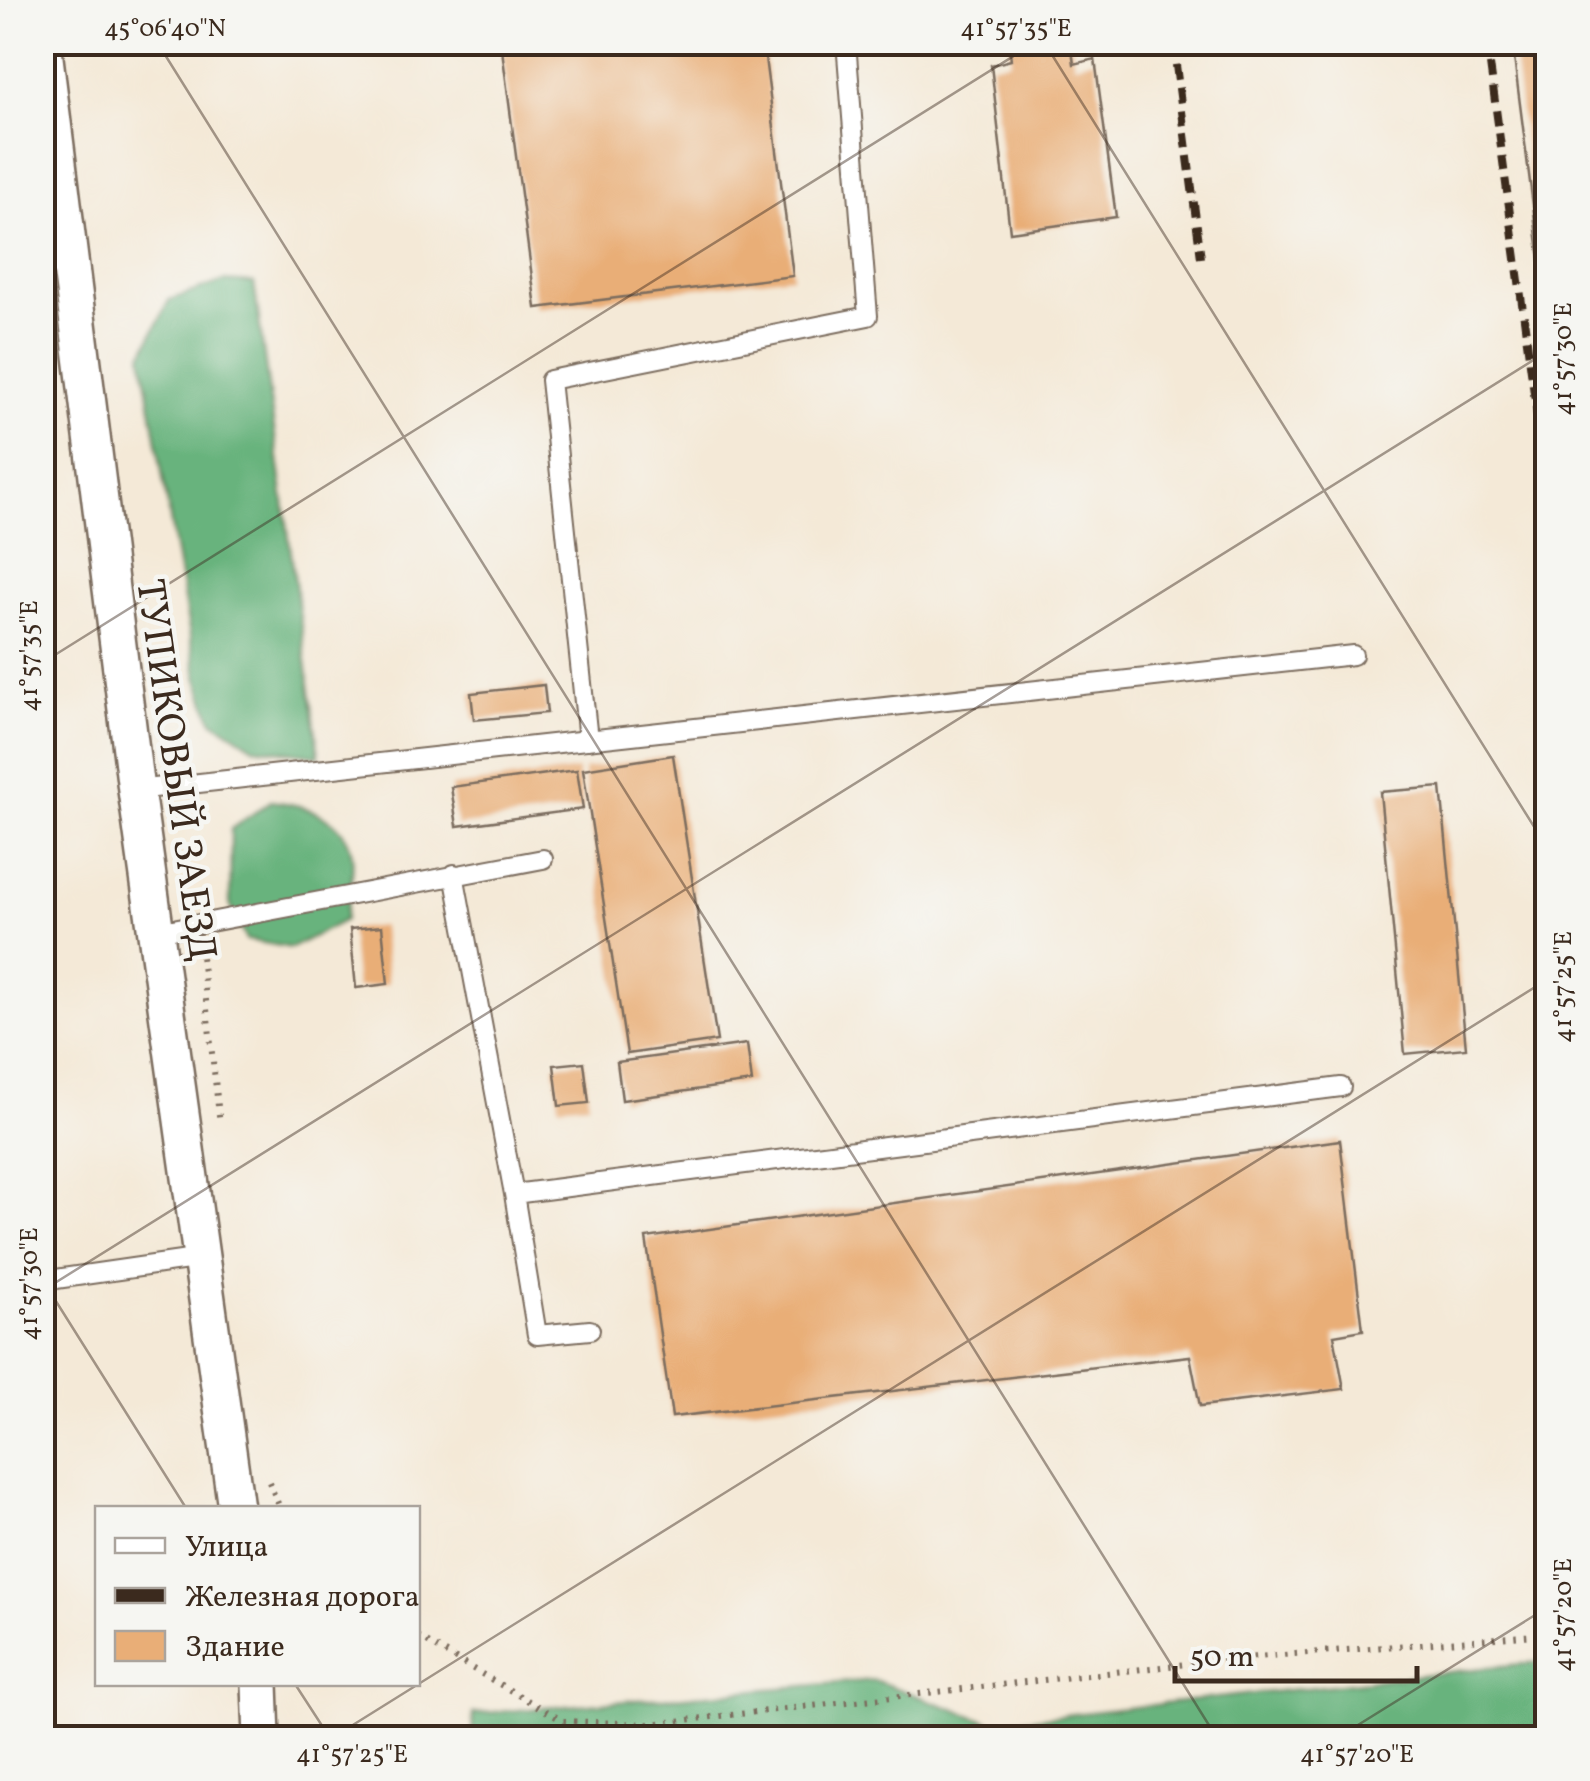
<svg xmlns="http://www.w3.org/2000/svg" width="1590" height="1781" font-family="Vollkorn,serif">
	<rect width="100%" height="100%" fill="#f6f6f2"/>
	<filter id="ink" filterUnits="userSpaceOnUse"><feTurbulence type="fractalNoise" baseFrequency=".01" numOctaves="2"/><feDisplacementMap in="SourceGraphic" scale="20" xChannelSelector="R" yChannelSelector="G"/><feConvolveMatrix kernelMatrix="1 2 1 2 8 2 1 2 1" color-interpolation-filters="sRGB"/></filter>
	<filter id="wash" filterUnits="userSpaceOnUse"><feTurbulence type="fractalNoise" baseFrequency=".0048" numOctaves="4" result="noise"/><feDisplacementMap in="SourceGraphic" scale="40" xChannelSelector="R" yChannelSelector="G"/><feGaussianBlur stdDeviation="2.25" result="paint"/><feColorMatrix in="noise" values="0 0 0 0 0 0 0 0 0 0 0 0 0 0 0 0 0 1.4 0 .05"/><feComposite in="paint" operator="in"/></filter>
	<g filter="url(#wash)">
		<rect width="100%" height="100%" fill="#f4e9d7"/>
		<!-- forest -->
		<path fill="#67b37d" stroke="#516e4e" stroke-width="2.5" d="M224,281L254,283L319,756L254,747L212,720L197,677L142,355L169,300Z
			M271,801C303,804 347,817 352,855C355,874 347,900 345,920L291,948L246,940L230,904L231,829Z
			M1547,1661V1727L1476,1738H472L473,1714L874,1680L992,1723Z"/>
		<g id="blocks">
			<!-- building -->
			<path fill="#e9ae77" d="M501,42H763L793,276L536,308Z
				M1009,42H1071L1074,64L1095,59L1116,217L1010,232L991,65L1011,60Z
				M1512,42H1548V275L1542,276Z
				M544,685L547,713L474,720L471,693Z
				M673,755L717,1041L627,1054L583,769Z
				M577,770L583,809L457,826L451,787Z
				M1441,787L1466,1048L1405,1054L1380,792Z
				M382,926L388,984L356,988L350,929Z
				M747,1044L752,1082L622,1100L617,1062Z
				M584,1062L589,1103L559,1106L554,1065Z
				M1340,1140L1363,1330L1334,1335L1344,1389L1200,1406L1190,1356L672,1417L646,1238Z"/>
		</g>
	</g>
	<g filter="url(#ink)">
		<use href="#blocks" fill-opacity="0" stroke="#7c6d5f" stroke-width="2.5"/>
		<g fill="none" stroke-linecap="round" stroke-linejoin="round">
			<defs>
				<path id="service" d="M588,740L550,380L868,316L846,42
					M136,790L1353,655
					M454,874L514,1194L1341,1087
					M157,932L543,859
					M514,1194L537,1335L590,1330
					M42,1281L202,1258"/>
				<path id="minor" d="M43,42L136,790L236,1508
					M260,1684L262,1738"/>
			</defs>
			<!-- service casing -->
			<use href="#service" stroke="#7c6d5f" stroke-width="22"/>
			<!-- minor casing -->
			<use href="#minor" stroke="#7c6d5f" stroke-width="40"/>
			<!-- path -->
			<path stroke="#7c6d5f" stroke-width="6" stroke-dasharray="2.5 8" stroke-linecap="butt" d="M200,947L220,1124
				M269,1482L280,1508
				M418,1637L563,1721L650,1724L1232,1659L1548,1634"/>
			<!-- service -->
			<use href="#service" stroke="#fff" stroke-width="18"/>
			<!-- minor -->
			<use href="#minor" stroke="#fff" stroke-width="35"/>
			<!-- rail -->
			<path stroke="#3b2a1e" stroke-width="8" stroke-dasharray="15 8" stroke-linecap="butt" d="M1173,42L1201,258
				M1487,42L1548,498"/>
		</g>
	</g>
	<!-- ticks -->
	<path fill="none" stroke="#3b2a1e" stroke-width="2.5" stroke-opacity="0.45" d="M157,42L1217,1738M1044,42L1548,849M42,663L1036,42M42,1279L186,1508M42,1291L1548,351M295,1684L330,1738M332,1738L1548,979M1337,1738L1548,1607"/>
	<g text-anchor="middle" stroke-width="9" stroke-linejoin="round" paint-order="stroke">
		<!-- street labels -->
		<g font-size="40" fill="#3b2a1e" stroke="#f6f6f2">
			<text transform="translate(178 770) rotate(82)" y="14">ТУПИКОВЫЙ ЗАЕЗД</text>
		</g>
	</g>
	<!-- margin -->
	<rect width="1590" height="1781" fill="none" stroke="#f6f6f2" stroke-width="110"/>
	<!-- legend -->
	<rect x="95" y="1506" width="325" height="180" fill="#f6f6f2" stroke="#aba49d" stroke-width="2.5"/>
	<rect x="115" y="1538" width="50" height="15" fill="#ffffff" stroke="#aba49d" stroke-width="2.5"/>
	<text x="185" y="1556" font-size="30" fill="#3b2a1e">Улица</text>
	<rect x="115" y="1588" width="50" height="15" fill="#3b2a1e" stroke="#aba49d" stroke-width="2.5"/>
	<text x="185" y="1606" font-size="30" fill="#3b2a1e">Железная дорога</text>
	<rect x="115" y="1631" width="50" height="30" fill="#e9ae77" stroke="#aba49d" stroke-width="2.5"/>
	<text x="185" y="1656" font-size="30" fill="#3b2a1e">Здание</text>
	<!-- scale -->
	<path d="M1175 1666v15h242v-15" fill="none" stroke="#3b2a1e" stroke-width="5"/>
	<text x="1190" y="1666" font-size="30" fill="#3b2a1e" stroke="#f6f6f2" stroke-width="8" paint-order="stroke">50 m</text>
	<rect x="55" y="55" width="1480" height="1671" fill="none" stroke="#3b2a1e" stroke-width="4"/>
	<g font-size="25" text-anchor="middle" fill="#3b2a1e">
		<text x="165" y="36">45°06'40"N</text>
		<text x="1016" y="36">41°57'35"E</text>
		<text transform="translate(1562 359) rotate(-90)" y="9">41°57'30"E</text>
		<text transform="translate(28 656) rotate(-90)" y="9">41°57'35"E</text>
		<text transform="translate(1562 987) rotate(-90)" y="9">41°57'25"E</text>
		<text transform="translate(28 1284) rotate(-90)" y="9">41°57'30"E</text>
		<text transform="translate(1562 1615) rotate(-90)" y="9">41°57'20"E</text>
		<text x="352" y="1762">41°57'25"E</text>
		<text x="1357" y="1762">41°57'20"E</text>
	</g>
</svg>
